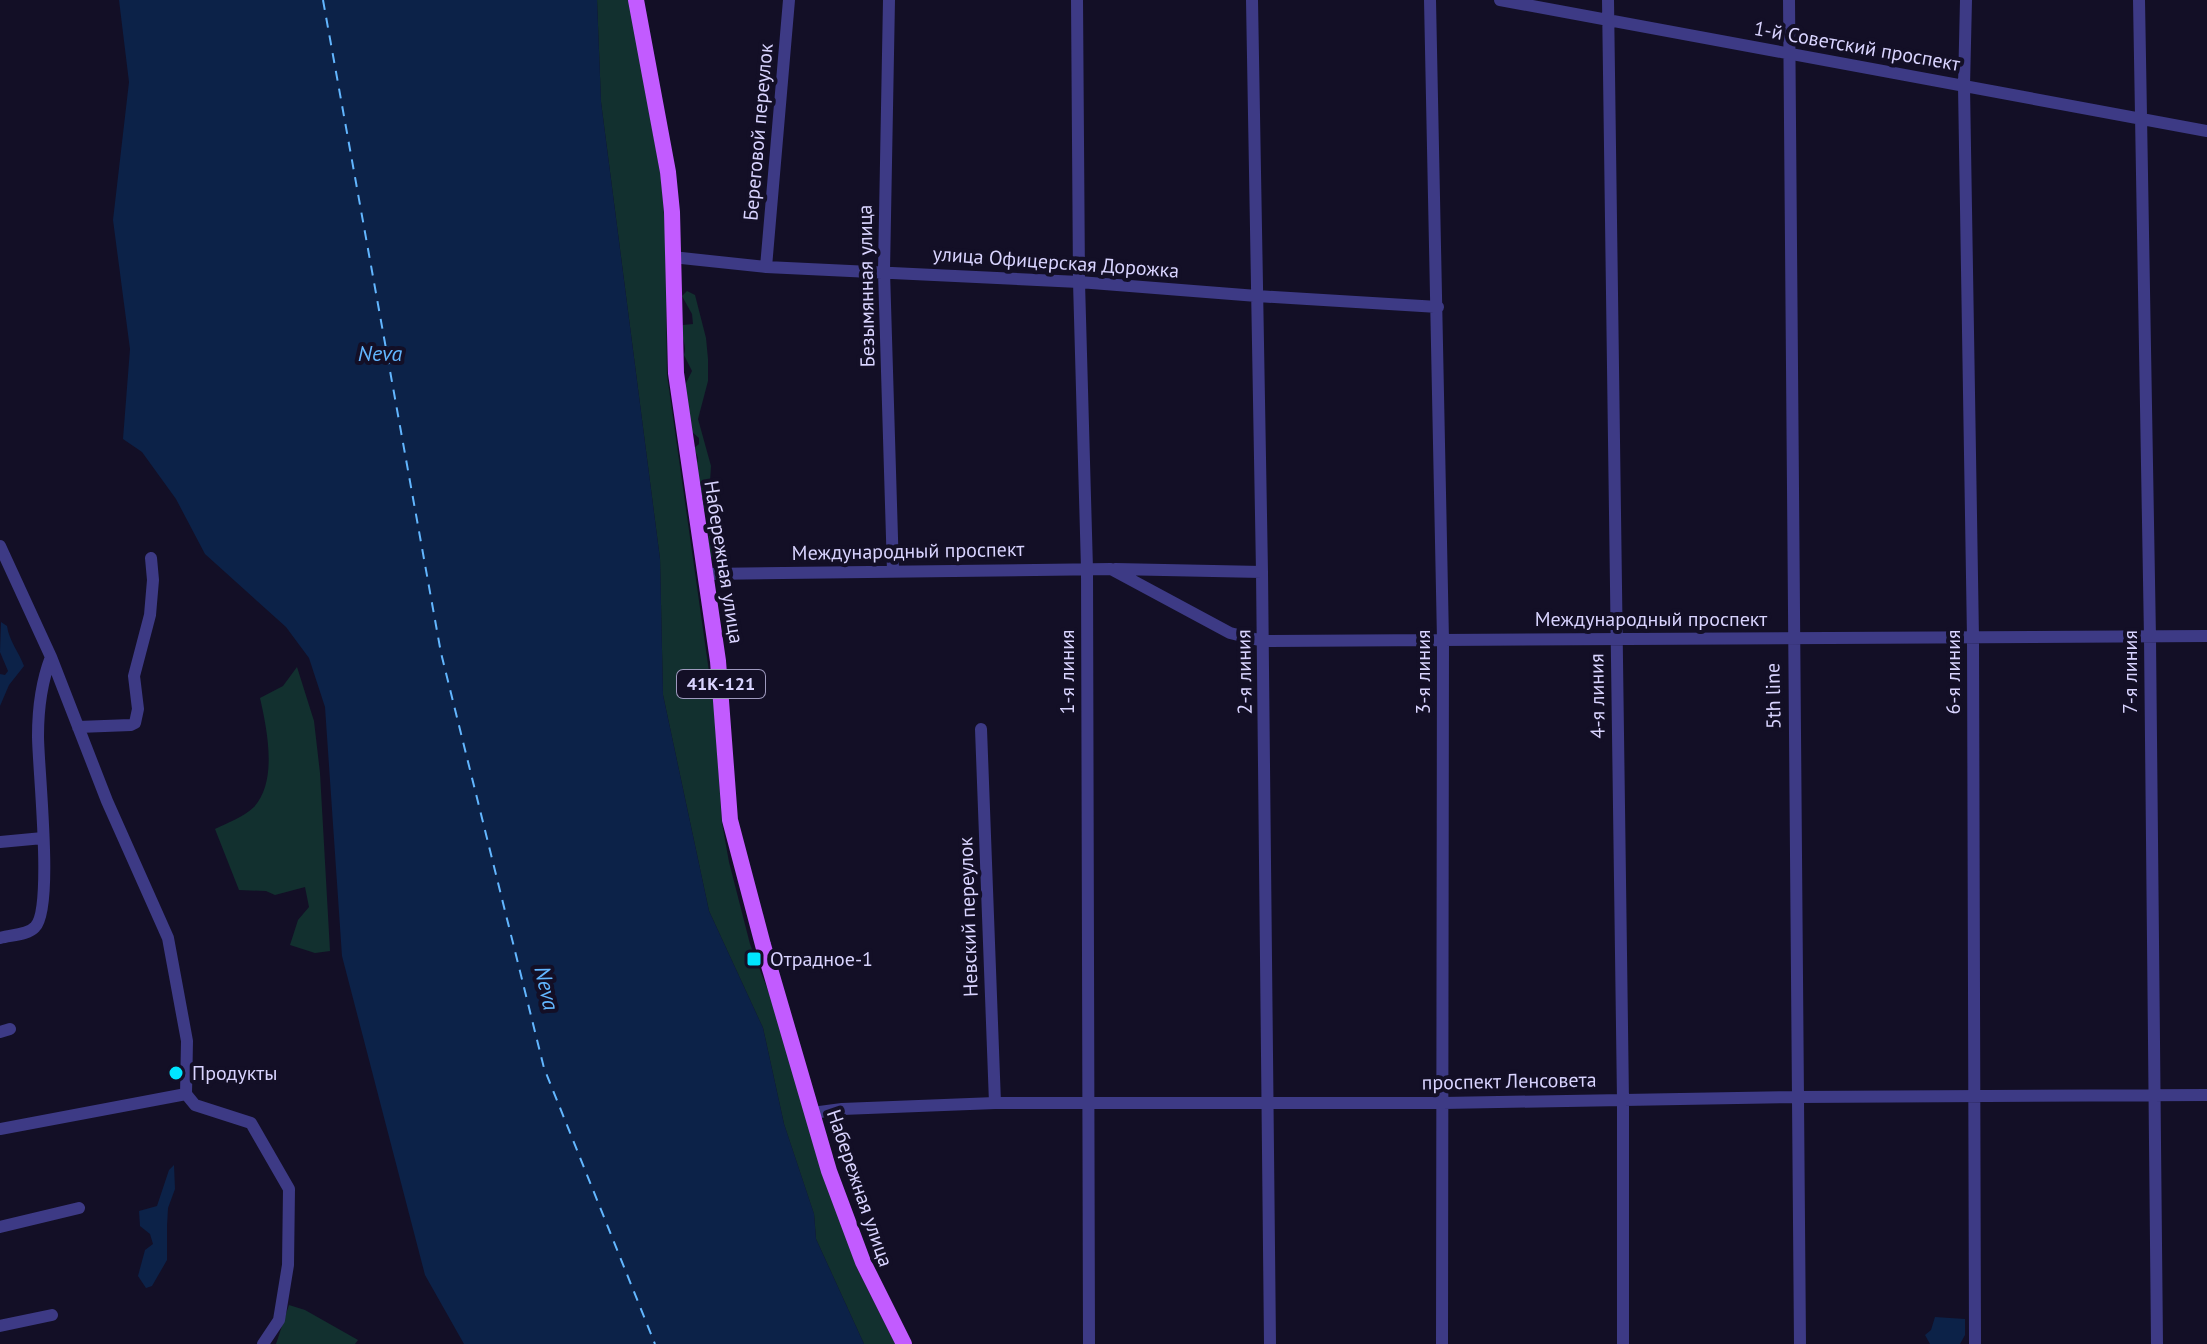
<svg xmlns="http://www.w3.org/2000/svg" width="2207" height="1344" font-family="'PT Sans',sans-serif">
	<rect width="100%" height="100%" fill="#130f26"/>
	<!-- green -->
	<path fill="#12302f" d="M597,0H629L661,178L665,228L667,375L714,707L722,823L729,862L750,944L772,1001L856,1266L895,1344H864L816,1239L814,1214L784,1124L763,1028L709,911L663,695L660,559L601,102Z
		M687,291L695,295L706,338L708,359V381L698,419L711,466L710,482L712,509L708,513L704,512L696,467L698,458L694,448L699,444V438L692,432L685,385L692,371L684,355C688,344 679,337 683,325L693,324L692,314L682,296Z
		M721,534L726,559L719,566C710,558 704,549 709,536Z
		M297,667L314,721L320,773L330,951L315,953L290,945L298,920L309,907L305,887L275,895L266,891L239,890L215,829C227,823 244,817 254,807C278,781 267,729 260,698L283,686Z
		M289,1305L305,1310L358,1340L355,1344H276Z"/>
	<!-- water -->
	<path fill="#0c2248" d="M119,0H597L601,102L660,559L663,695L709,911L763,1028L784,1124L814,1214L816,1239L864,1344H464L425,1275L342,956L325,707L309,658L286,627L205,554L176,499L142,452L123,439L130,349L113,220L129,82Z
		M1,622L7,626C9,641 19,652 24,666L9,685L0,706V674L5,675L8,671L0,652Z
		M174,1165L175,1189L168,1208L167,1226V1260L152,1286L146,1288L138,1276L145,1250L153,1244L150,1234L140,1226L139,1211L157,1206L169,1170Z
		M1935,1317L1965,1319V1335L1960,1344H1930L1925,1335L1931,1330Z"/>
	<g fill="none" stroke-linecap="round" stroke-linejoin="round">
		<!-- ferry -->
		<path stroke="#62b6ff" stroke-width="2" stroke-dasharray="10 8" stroke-linecap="butt" d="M323,0L441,653L544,1068L655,1344"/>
		<!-- minor -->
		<path stroke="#3d3a85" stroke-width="12" d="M889,0L884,271L893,571
			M1077,0L1079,282L1087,569L1089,1344
			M1252,0L1262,572L1270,1344
			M1430,0L1443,640L1442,1344
			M1500,0L2207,131
			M1608,0L1623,1100V1344
			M1789,0L1800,1344
			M1966,0L1964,86L1973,638L1975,1344
			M2139,0L2150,638L2157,1344
			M672,257L766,267L1079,282L1257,296L1438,307
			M766,267L789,0
			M0,546L51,657L107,801L168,938L187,1041L186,1094L195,1105L251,1123L289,1189L288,1265L279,1320L263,1344
			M1115,569L1262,572
			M706,574L1111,569L1230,633L1263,641L2207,636
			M78,727L131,725L135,723L138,709L134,676L150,615L153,580L151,558
			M981,729L995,1103
			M0,842L43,838
			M0,938C10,935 28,935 35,927C54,909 38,768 38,736C38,709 41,683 51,657
			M0,1032L10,1029
			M812,1113L842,1109L995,1103H1443L1797,1097L2207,1095
			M0,1129L186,1094
			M0,1227L79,1208
			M0,1326L52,1315"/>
		<!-- major -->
		<path stroke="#c25bff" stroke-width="16" d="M636,0L668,172L672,212L676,373L718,661L730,820L763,945L829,1171L863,1262L904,1344"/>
	</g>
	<!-- markers -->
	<g fill="#00e5ff" stroke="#130f26" stroke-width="3">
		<rect x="746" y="951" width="16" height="16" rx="4"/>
		<circle cx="176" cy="1073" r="8"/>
	</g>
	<g text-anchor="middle" stroke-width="8" stroke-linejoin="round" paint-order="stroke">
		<!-- shield labels -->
		<rect fill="#130f26" stroke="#9e99be" stroke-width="2" x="677" y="670" width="88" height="28" rx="6"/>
		<g font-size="18" font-weight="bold" fill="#d9d4ff">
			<text x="721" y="690">41К-121</text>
		</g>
		<!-- street labels -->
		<g font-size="20" fill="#d9d4ff" stroke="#130f26">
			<text transform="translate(1857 46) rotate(10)" y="7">1-й Советский проспект</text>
			<text transform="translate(758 132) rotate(-85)" y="7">Береговой переулок</text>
			<text transform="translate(1056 262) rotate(4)" y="7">улица Офицерская Дорожка</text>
			<text transform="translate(866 286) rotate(-91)" y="7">Безымянная улица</text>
			<text transform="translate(908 551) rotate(-1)" y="7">Международный проспект</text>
			<text transform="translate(724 562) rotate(81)" y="7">Набережная улица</text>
			<text x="1651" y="626">Международный проспект</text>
			<text transform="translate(1067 672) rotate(-90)" y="7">1-я линия</text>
			<text transform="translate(1244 672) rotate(-91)" y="7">2-я линия</text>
			<text transform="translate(1423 672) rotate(-90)" y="7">3-я линия</text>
			<text transform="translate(1953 672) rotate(-90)" y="7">6-я линия</text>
			<text transform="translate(2130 672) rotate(-90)" y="7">7-я линия</text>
			<text transform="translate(1597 696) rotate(-91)" y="7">4-я линия</text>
			<text transform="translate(1773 696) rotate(-91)" y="7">5th line</text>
			<text transform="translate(968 917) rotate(-92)" y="7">Невский переулок</text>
			<text transform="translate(1509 1081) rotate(-1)" y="7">проспект Ленсовета</text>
			<text transform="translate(860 1188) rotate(71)" y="7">Набережная улица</text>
		</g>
		<!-- poi labels -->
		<g font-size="20" fill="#d9d4ff" stroke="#130f26" text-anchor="start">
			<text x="770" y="966">Отрадное-1</text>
			<text x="192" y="1080">Продукты</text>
		</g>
		<!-- water labels -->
		<g font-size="22" font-style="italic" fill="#62b6ff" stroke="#130f26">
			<text x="380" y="361">Neva</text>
			<text transform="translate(547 988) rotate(77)" y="8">Neva</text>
		</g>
	</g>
</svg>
